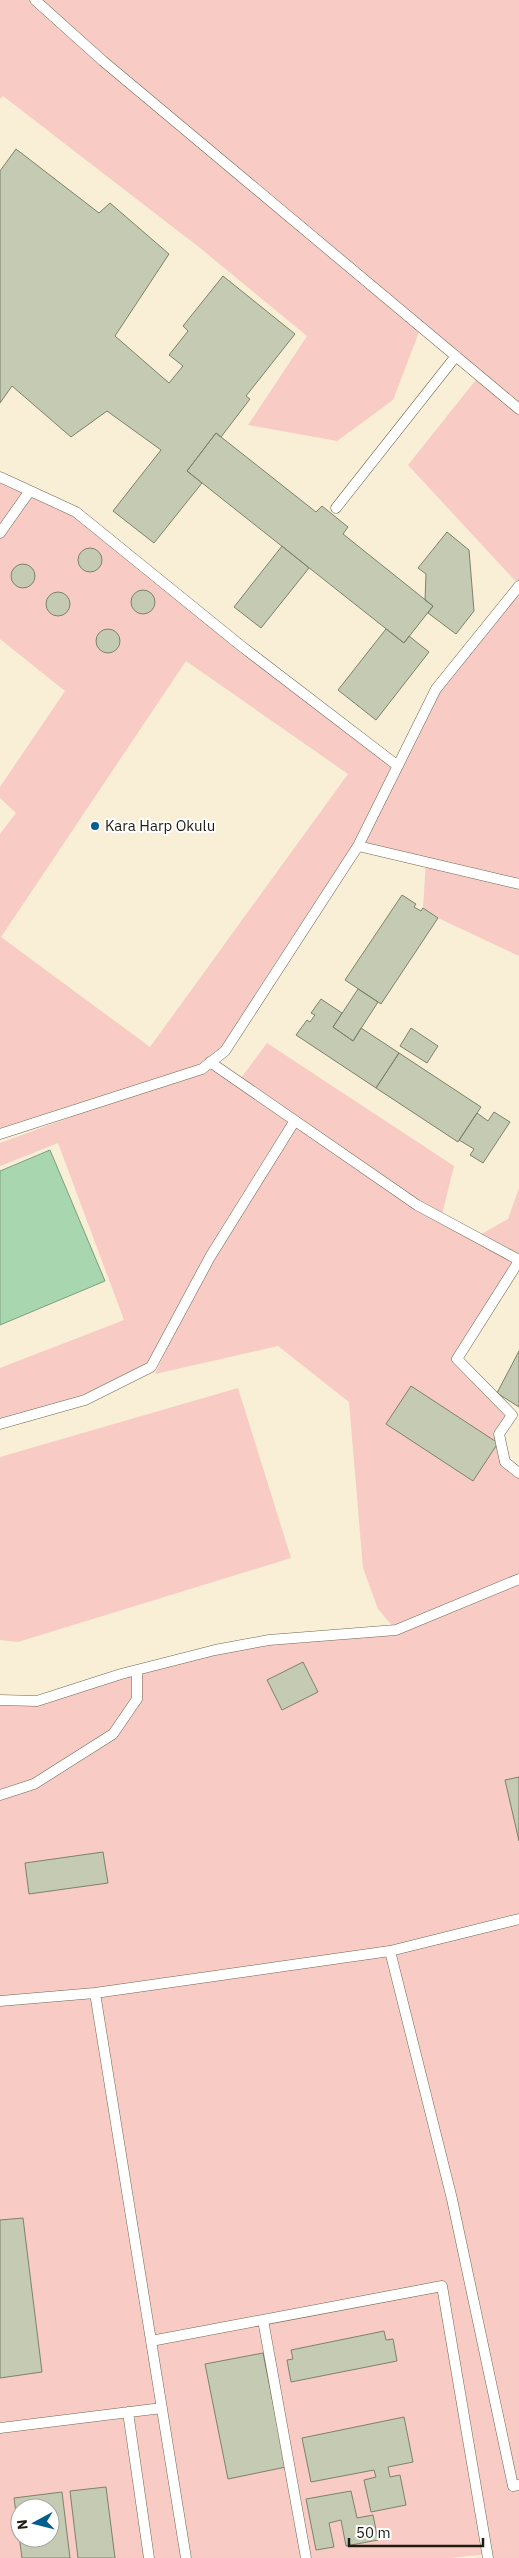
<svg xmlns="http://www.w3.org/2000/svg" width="519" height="2558" font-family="'IBM Plex Sans',sans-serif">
	<rect width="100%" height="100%" fill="#f9efd6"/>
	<!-- green -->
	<path fill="#f8cbc4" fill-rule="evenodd" d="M0,0H519V585L408,465L479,376L421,327L393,400L337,441L248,425L307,336L200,248L3,96L0,99Z
		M0,477L76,512L398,765L436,689L519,586V956L438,918L423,908L426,861L358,846L225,1051L211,1062L238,1082L267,1043L454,1166L441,1218L476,1237L508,1219L519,1188V1261L457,1359L512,1415L499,1434L505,1462L519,1473V2558H488L487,2554L450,2558H0V1700L37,1701L215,1650L395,1629L378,1609L363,1568L349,1402L278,1346L155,1374L204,1269L151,1367L85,1400L0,1424V1368L124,1320L58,1143L0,1166V1143L202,1069L0,1132V834L16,813L0,798V787L65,691L0,639ZM186,661L348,774L150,1047L1,937ZM20,2508H50V2538H20Z
		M238,1388L291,1558L18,1642L0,1640V1457Z"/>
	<!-- water -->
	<path fill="#a7d6af" stroke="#7e9e80" d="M50,1150L105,1281L0,1325V1171Z"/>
	<!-- building -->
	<path fill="#c4cbb2" stroke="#7c826b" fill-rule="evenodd" d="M16,149L99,213L110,203L169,254L115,336L169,383L183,366L169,355L188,331L183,326L223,276L295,334L246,396L250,399L221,437L216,433L187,471L202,483L154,543L113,511L161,450L107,411L71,437L12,386L0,403V171Z
		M216,433L316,512L322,506L348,527L343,534L433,606L404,643L187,471Z
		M447,532L469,550L474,611L456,634L428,613L433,606L425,600L426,574L418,568Z
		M282,546L309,568L261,628L234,607Z
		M78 560a12 12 0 1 1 24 0a12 12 0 1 1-24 0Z
		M11 576a12 12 0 1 1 24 0a12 12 0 1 1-24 0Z
		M131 602a12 12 0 1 1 24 0a12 12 0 1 1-24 0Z
		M46 604a12 12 0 1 1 24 0a12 12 0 1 1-24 0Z
		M386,629L404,643L409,636L429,652L376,720L338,690Z
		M96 641a12 12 0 1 1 24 0a12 12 0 1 1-24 0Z
		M402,895L416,904L414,907L421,911L423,908L438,918L381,1004L345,980Z
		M358,989L378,1002L353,1041L333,1027Z
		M321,999L342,1013L333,1027L353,1041L361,1028L399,1053L376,1088L296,1035L307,1020L310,1022L315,1015L311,1013Z
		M411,1028L438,1046L427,1063L400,1046Z
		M399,1053L481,1107L458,1142L376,1088Z
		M494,1112L510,1122L483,1163L470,1155L474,1149L459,1140L477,1113L488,1121Z
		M519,1351V1407L497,1393Z
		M411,1386L498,1443L473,1481L386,1424Z
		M303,1662L318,1692L282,1710L267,1680Z
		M519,1777V1841L505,1780Z
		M103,1852L108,1883L29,1894L25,1863Z
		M23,2218L42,2372L0,2378V2220Z
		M384,2331L386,2340L393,2339L397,2361L291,2382L287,2360L293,2359L291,2350Z
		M263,2353L286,2467L228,2479L205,2364Z
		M404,2417L413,2462L388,2467L390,2477L400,2475L406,2505L371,2512L364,2480L376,2477L374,2470L311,2482L302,2438Z
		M106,2487L115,2558H78L70,2491Z
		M351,2491L357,2518L373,2515L378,2540L346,2546L341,2520L329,2523L334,2547L316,2550L306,2499Z
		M62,2492L70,2558H22L14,2498ZM20,2508H50V2538H20Z"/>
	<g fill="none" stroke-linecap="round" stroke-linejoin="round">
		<defs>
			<path id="service" d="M35,0L103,61L519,409
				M0,477L76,512L240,645L398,766
				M336,508L456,356
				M0,533L29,492
				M358,846L519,884
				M210,1062L417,1205L519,1260
				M0,1134L202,1069L225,1051L358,846L436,689L519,586
				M519,1261L457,1359L512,1415L499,1434L505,1462L519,1473
				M0,1424L85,1400L151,1367L210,1257L294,1122
				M0,1700L37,1701L121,1674L215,1650L269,1640L396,1630L519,1579
				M0,1795L34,1784L113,1734L137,1699V1670
				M390,1951L452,2199L513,2486L519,2485
				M95,1993L186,2558
				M0,2001L95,1993L390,1951L519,1919
				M263,2320L306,2558
				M151,2341L442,2286L488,2558
				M128,2412L149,2558
				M0,2428L162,2408"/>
		</defs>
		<!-- service casing -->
		<use href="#service" stroke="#706751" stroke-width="11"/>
		<!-- service -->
		<use href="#service" stroke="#fff" stroke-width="10"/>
	</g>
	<!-- markers -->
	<circle fill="#005e8f" stroke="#fff" stroke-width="2" cx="95" cy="826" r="5"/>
	<g text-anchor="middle" stroke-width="4" stroke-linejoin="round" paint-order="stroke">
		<!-- poi labels -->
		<g font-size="15" fill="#201c13" stroke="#fff" text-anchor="start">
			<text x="105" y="831">Kara Harp Okulu</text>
		</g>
	</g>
	<!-- north arrow -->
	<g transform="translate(35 2523) rotate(263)"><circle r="24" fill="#ffffff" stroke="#a6a4a1"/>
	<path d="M0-4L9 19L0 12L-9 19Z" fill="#005e8f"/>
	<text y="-8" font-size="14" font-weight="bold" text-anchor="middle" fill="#201c13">N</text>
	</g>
	<!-- scale -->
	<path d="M349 2538v8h134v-8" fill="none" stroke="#201c13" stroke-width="2.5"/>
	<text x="356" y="2538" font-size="15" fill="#201c13" stroke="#ffffff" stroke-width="4" paint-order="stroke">50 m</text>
</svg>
